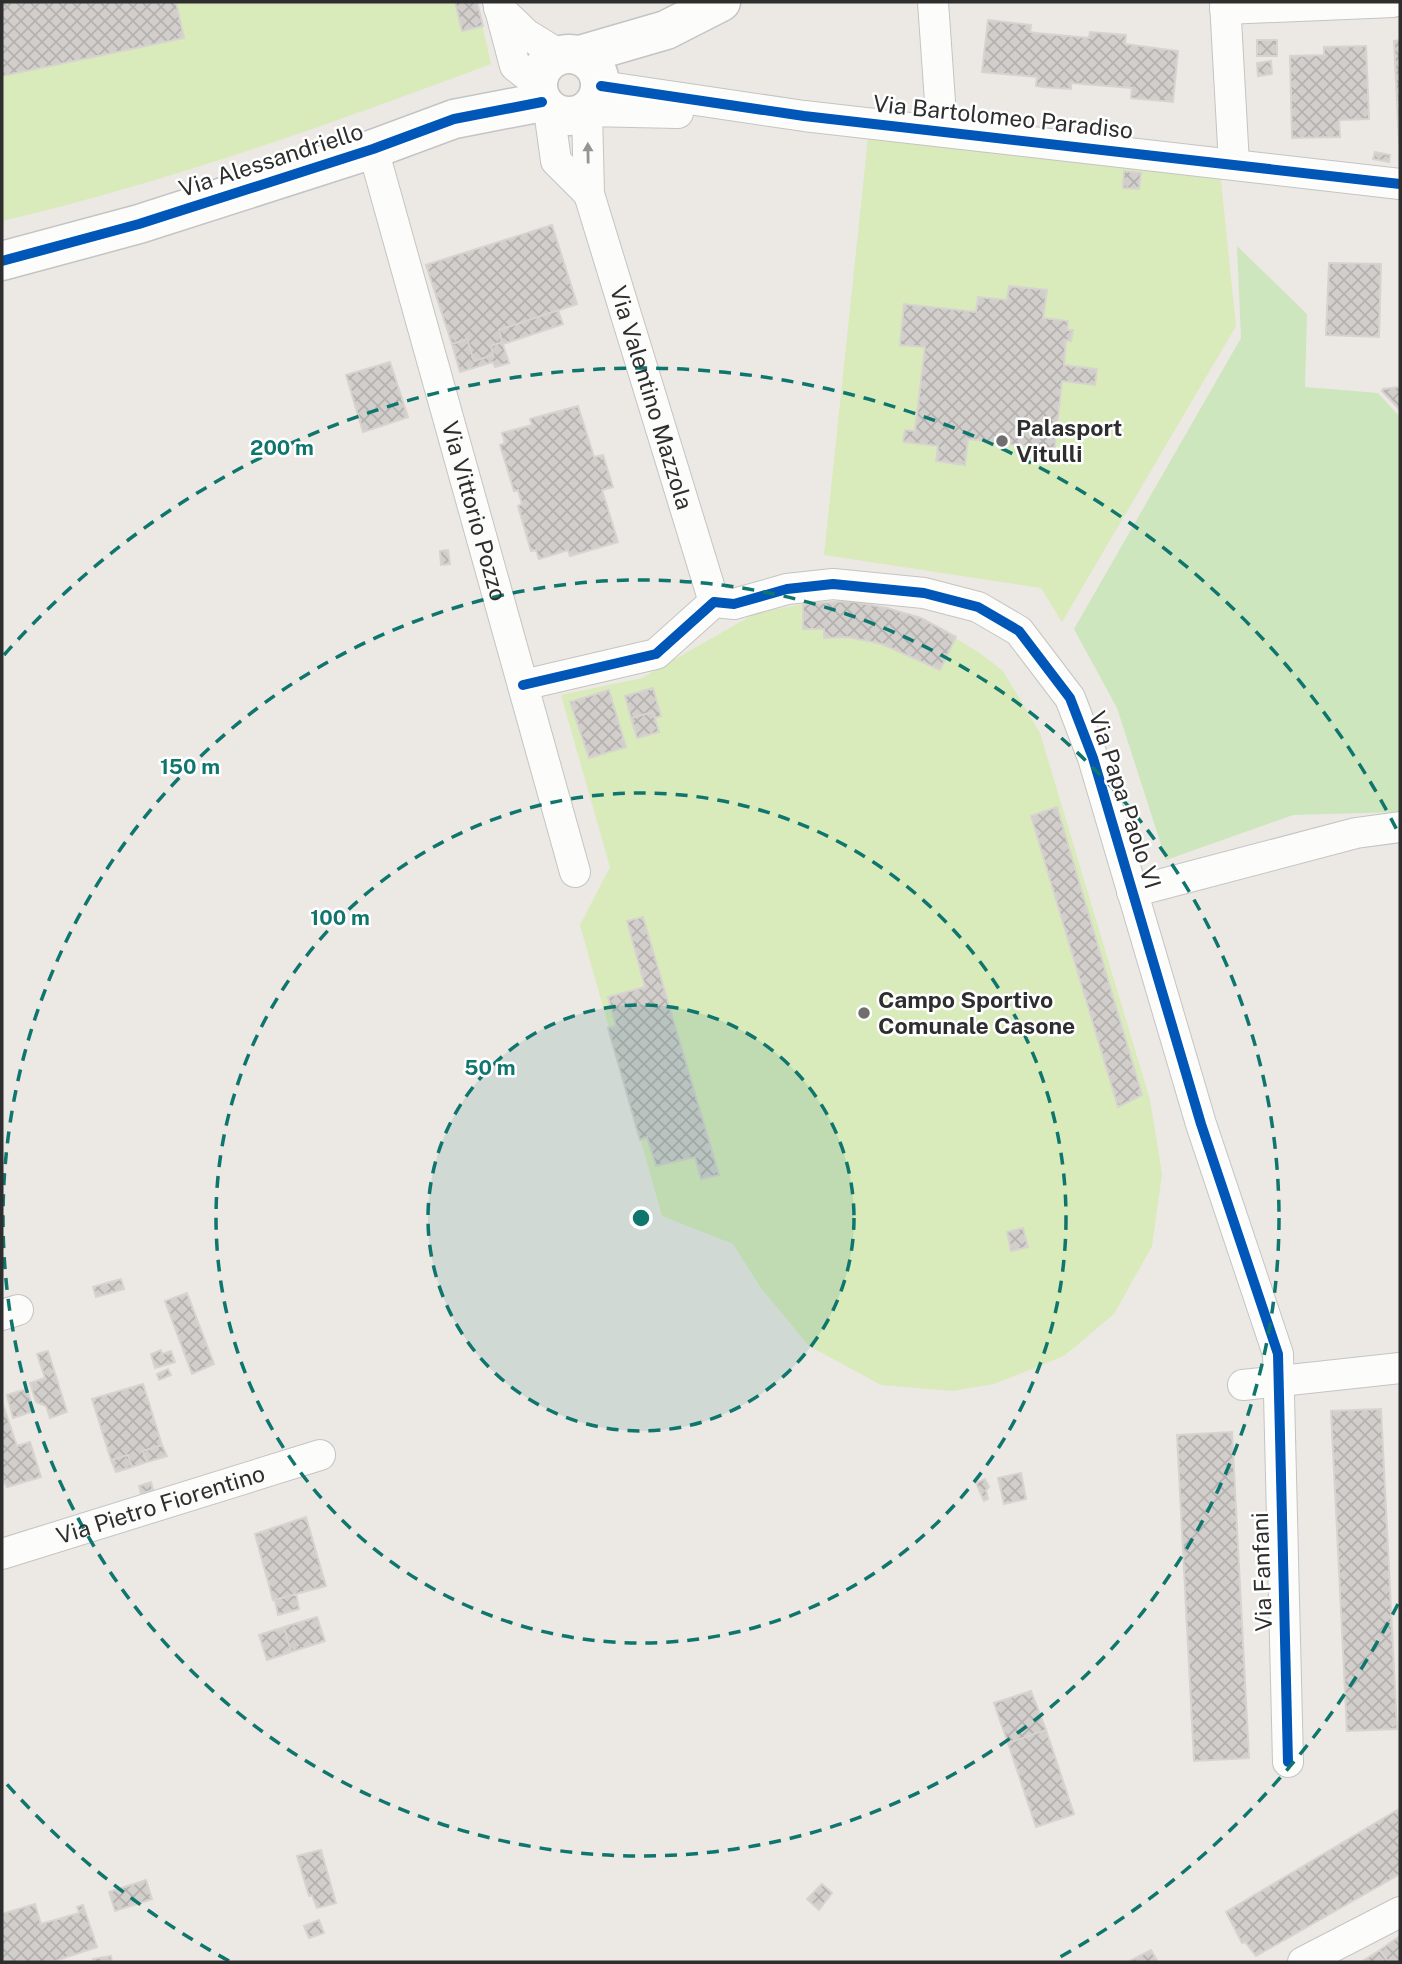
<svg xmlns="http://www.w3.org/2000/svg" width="1402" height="1964" font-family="'Public Sans',sans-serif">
	<defs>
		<pattern id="building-cross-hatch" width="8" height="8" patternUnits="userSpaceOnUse" patternTransform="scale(1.75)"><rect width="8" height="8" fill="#d1cecb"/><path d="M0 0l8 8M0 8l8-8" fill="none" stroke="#b4b1af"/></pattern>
	</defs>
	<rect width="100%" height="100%" fill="#ece8e4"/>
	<!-- grass -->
	<path fill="#cee6be" d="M1237,246L1307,314L1305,387L1378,393L1400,417V812L1293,815L1166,860L1117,708L1074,629L1241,338Z"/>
	<!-- pitch -->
	<path fill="#d9eabb" d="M2,2H477L491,64C330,124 170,182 2,221Z
		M868,138L1220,172L1236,326L1062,622L1041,588L824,555Z
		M850,601L887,608L921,618L980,653L1003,671L1040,733L1150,1100L1162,1174L1152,1246L1114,1314L1064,1356L994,1384L952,1391L881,1385L809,1346L761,1288L733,1244L662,1216L580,925L610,867L561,695L642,678L756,613L814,602Z"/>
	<!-- building -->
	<path fill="url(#building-cross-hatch)" stroke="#d7d4d0" stroke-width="2" d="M2,2H176L184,38L2,76Z
		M455,2H477L483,26L462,31Z
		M988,20L1031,25L1030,32L1036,33L1089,38L1090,32L1126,35L1125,44L1178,51L1173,102L1131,98L1132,88L1071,83V89L1042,87L1036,86L1037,77L982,72Z
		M1257,40H1277V56H1257Z
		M1400,40V143H1399L1394,41Z
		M1366,46L1369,119L1339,120L1340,137L1292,138L1290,56L1324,55V47Z
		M1271,61L1272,74L1258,76L1257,63Z
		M1375,152L1390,155L1389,162L1373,159Z
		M1124,171L1141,173L1139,189L1123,188Z
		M552,225L577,304L499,330L502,342L491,346L493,355L474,361L467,339L452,344L426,265Z
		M1329,263L1381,264L1379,337L1326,335Z
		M1009,286L1047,290L1043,318L1068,321L1067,330H1073L1071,341L1066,340L1064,365L1097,369L1095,385L1062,381L1054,454L1040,453L1041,448L968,439L965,465L936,461L938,446L903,442L905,430L915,431L925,347L900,345L904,304L976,312L978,297L1007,300Z
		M558,310L563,324L503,344L499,330Z
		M467,339L474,361L493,355L491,346L502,342L509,363L495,367L493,362L460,372L452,344Z
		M390,362L408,417L363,432L346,375Z
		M1400,387V410L1382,391L1383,389Z
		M578,406L594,457L603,455L613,487L602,490L618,542L570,556L568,550L539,559L536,550L531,551L518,506L522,504L518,490L514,491L500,445L505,443L502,433L532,425L530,419Z
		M448,550L450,564L441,565L440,551Z
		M850,601L887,608L921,618L956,637L940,670L882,644L848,637L824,638V629H803V604Z
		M653,688L661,716L655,718L653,712L631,718L625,696Z
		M609,690L626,747L589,758L570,702Z
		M653,712L659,732L637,738L631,718Z
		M1057,807L1142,1095L1118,1107L1031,816Z
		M643,917L719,1175L701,1179L695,1157L656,1166L647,1137L640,1140L608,1028L616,1026L608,997L645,987L627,921Z
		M1023,1228L1028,1247L1011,1251L1007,1232Z
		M121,1279L124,1289L96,1297L93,1287Z
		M187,1293L214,1364L192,1374L165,1301Z
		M161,1350L162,1354L171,1351L175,1362L155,1368L151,1354Z
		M48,1351L67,1412L50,1418L46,1406L36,1402L30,1383L45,1378L37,1354Z
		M168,1369L171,1375L159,1380L157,1374Z
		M143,1384L162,1445L143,1451L147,1462L132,1467L128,1455L111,1460L92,1399Z
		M27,1389L34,1411L13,1418L7,1395Z
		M2,1402L17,1446L30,1442L41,1477L7,1487L2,1478Z
		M1381,1409L1397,1729L1347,1731L1331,1411Z
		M1232,1432L1249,1758L1194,1761L1177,1435Z
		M162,1445L167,1456L147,1462L143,1451Z
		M128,1455L132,1467L116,1472L111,1460Z
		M1021,1473L1026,1499L1004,1504L998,1478Z
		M985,1479L989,1487L986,1490L988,1499L984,1501L976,1483Z
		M151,1482L153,1490L141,1494L139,1486Z
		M306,1517L326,1586L273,1600L255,1534Z
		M296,1594L299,1609L278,1615L275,1600Z
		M317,1617L325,1641L291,1652L284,1627Z
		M284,1627L291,1652L267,1660L259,1635Z
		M1031,1691L1046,1730L1008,1743L994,1703Z
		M1046,1730L1074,1814L1036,1827L1008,1743Z
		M1399,1809L1400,1874L1256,1956L1245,1942L1242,1943L1226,1912Z
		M321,1850L336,1903L317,1908L312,1895L309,1896L297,1856Z
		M146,1880L152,1899L115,1911L109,1892Z
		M822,1884L832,1893L819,1910L807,1899Z
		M35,1904L41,1924L79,1913L77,1907L83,1905L97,1947L52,1962H2V1914Z
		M319,1920L324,1933L309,1938L304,1926Z
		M1400,1936V1962H1388L1380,1950Z
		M1151,1950L1158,1962H1128Z
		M1380,1950L1388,1962H1361Z
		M111,1956L112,1962H94L93,1959Z"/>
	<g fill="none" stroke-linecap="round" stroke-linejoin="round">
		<defs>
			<g id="street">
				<path d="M498,2L515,66L538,84"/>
				<path d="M933,2L942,130"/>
				<path d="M1225,2L1234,164"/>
				<path d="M499,8L526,34L560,55"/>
				<path d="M1225,9L1393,2"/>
				<path d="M601,86L804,116L1400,184"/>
				<path d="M549,110L556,161L589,194"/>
				<path id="s1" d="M678,113L587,111L589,194L714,602"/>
				<path id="s2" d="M373,149L575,872"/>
				<path d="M523,685L656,654L714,602L734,604L787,589L833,584L924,593L978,607L1019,631L1070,698L1093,758L1201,1124L1278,1354L1288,1762"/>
				<path d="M1132,892L1356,833L1400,827"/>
				<path d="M2,1315L18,1310"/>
				<path d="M1243,1385L1400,1368"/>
				<path id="s3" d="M2,1554L320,1455"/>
				<path d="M1303,1962L1400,1912"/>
			</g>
			<path id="secondary" d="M538 85a31 31 0 1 1 62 0a31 31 0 1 1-62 0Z
				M580,55L666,30L721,2
				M2,261L139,224L373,149L454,119L542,102"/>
		</defs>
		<!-- street casing -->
		<use href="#street" stroke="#c5c4c5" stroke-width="32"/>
		<!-- secondary casing -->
		<use href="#secondary" stroke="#c5c4c5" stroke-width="41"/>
		<!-- street -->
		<use href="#street" stroke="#fcfcfb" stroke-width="30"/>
		<!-- secondary -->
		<use href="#secondary" stroke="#fcfcfb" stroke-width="38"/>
		<defs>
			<path id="cycleway" d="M601,86L804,116L1400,184
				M2,261L139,224L373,149L454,119L542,102
				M523,685L656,654L714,602L734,604L787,589L833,584L924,593L978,607L1019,631L1070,698L1093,758L1201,1124L1278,1354L1288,1762"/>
		</defs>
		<!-- cycleway casing -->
		<use href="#cycleway" stroke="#fff" stroke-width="15"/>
		<!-- cycleway -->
		<use href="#cycleway" stroke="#0057b8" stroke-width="10"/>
	</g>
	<!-- one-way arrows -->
	<defs><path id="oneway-solid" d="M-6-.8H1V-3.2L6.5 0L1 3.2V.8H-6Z" transform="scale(1.75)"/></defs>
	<use fill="#959594" href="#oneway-solid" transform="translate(588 153) rotate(-91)"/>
	<!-- distance rings -->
	<circle cx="641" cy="1218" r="213" fill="#0f766e" fill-opacity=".12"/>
	<g fill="none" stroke="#0f766e" stroke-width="3.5" stroke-dasharray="12 9">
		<circle cx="641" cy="1218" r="213"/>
		<circle cx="641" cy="1218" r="425"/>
		<circle cx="641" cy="1218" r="638"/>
		<path d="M1398 1604A850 850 0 0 1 1053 1961M229 1961A850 850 0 0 1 4 1781M4 655A850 850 0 0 1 1398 832"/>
	</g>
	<!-- markers -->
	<g fill="#706f6e" stroke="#fff" stroke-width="2.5">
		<circle cx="1002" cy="441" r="7"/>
		<circle cx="864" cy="1013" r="7"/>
	</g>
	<g text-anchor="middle" stroke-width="5" stroke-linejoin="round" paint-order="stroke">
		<!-- street labels -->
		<g font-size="23" fill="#2e2e2e" stroke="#fff">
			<text transform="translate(1003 117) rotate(6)" y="8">Via Bartolomeo Paradiso</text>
			<text transform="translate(271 160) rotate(-18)" y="8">Via Alessandriello</text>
			<text dy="8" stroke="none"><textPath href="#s1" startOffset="387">Via Valentino Mazzola</textPath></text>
			<text dy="8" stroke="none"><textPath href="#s2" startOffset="376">Via Vittorio Pozzo</textPath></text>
			<text transform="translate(1125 800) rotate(72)" y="8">Via Papa Paolo VI</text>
			<text dy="8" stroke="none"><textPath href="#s3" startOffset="166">Via Pietro Fiorentino</textPath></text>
			<text transform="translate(1262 1572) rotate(-92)" y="8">Via Fanfani</text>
		</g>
		<!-- poi labels -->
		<g font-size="23" font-weight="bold" fill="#2e2e2e" stroke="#fff" text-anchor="start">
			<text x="1016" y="436">Palasport<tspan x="1016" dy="26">Vitulli</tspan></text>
			<text x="878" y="1008">Campo Sportivo<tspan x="878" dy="26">Comunale Casone</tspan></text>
		</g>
	</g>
	<circle cx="641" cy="1218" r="10" fill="#0f766e" stroke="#fff" stroke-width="3.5"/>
	<g font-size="21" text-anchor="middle" font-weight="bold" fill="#0f766e" stroke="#fff" stroke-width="5" stroke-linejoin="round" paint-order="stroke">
		<text x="282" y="455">200 m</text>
		<text x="190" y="774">150 m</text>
		<text x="340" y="925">100 m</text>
		<text x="490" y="1075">50 m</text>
	</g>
	<!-- border -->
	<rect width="1402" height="1964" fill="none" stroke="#2e2e2e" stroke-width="7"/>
</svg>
